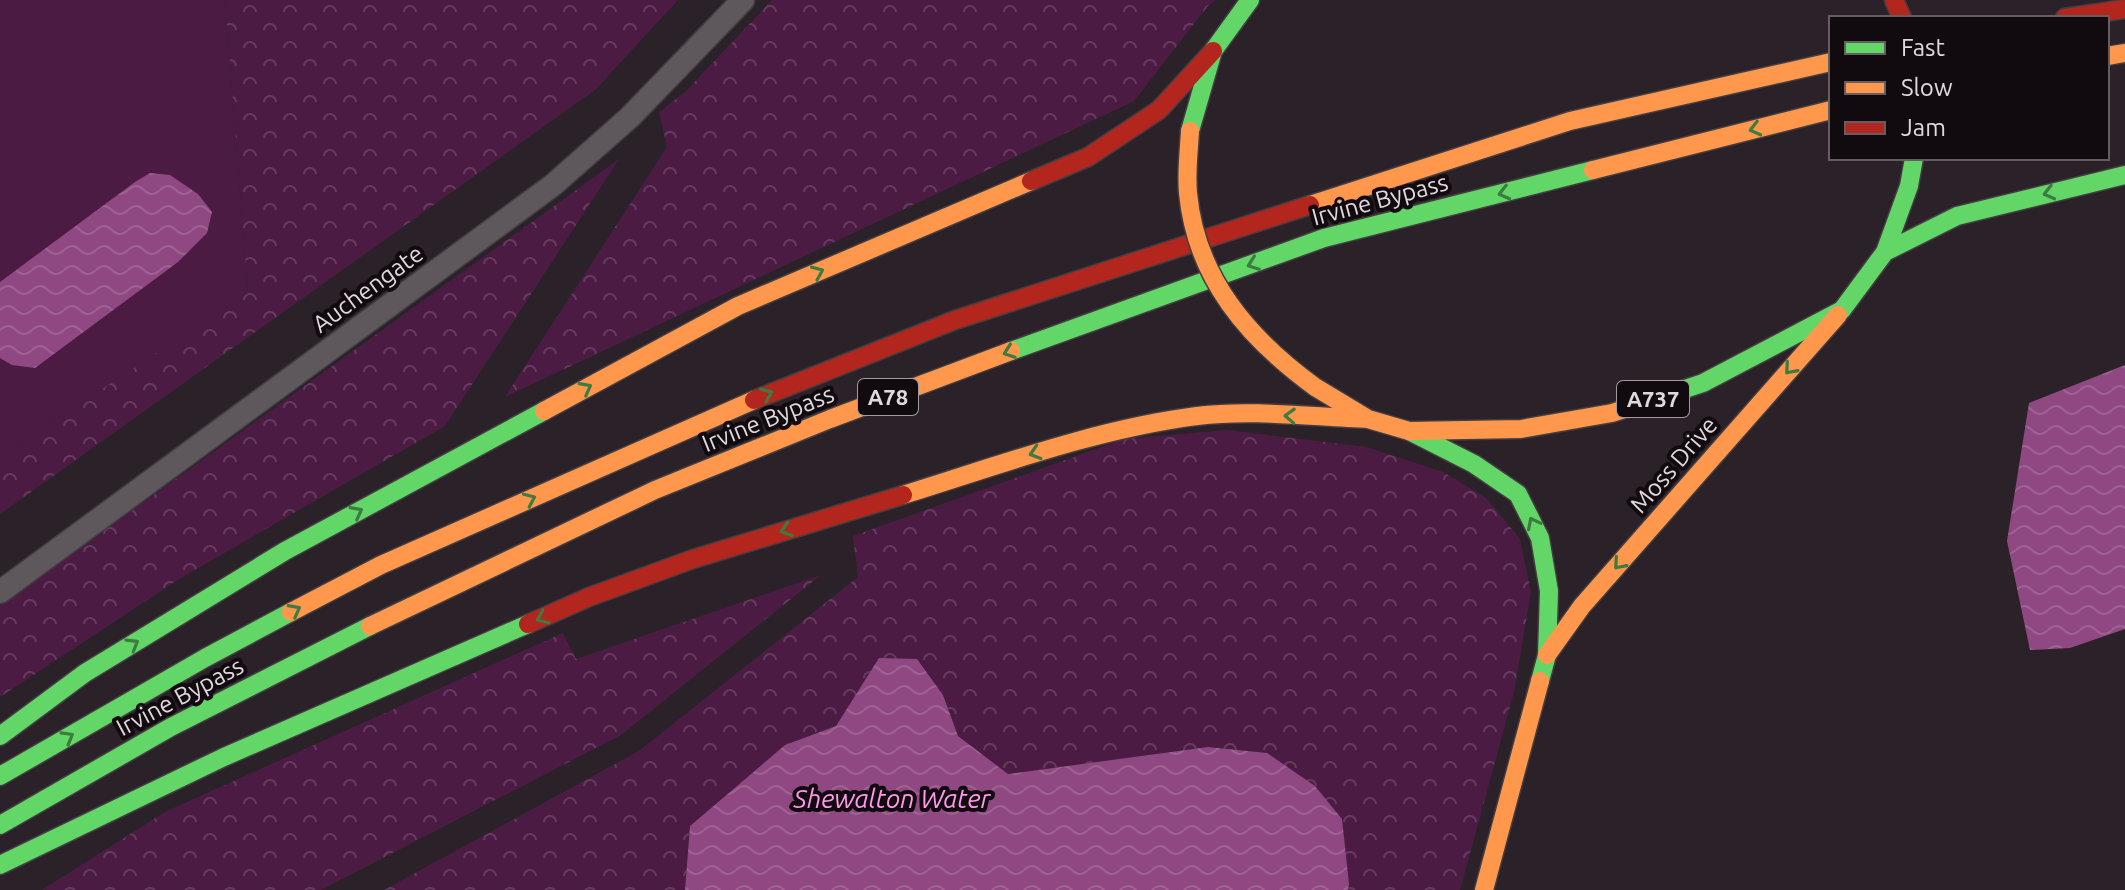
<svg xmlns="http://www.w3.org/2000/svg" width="2125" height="890" font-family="Ubuntu,sans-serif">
	<defs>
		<pattern id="forest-crowns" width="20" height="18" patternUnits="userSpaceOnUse" patternTransform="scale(2)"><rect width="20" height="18" fill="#4c1b44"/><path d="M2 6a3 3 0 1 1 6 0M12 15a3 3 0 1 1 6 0" fill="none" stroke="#663b5f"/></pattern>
		<pattern id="water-waves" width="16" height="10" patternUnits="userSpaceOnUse" patternTransform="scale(2)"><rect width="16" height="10" fill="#8f4881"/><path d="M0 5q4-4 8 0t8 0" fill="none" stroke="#9e6292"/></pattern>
	</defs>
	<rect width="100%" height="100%" fill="#2a2228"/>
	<!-- green -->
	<path fill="#4c1b44" d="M0,0H225L248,293L0,456Z"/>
	<!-- forest -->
	<path fill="url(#forest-crowns)" d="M225,0H678L595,90L0,514V456L248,293Z
		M772,0H1215L1207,7L1134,101L505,397L667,147L659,112L686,91Z
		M619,159L445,426L179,579L0,697V606Z
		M1227,430L1366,447L1443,472L1486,498L1520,539L1531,592L1514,692L1460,890H1348L1349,884L1267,753L1208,747L1008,774L958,736L943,695L880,658L836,726L785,745L690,826L685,890H384L639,751L858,577L853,536L1124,439Z
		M821,575L621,735L321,890H42L165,812L563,633L576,659Z"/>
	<!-- water -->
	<path fill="url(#water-waves)" d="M150,173L170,175L198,194L212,212L207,233L178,262L35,368L12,365L0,358V282L135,182Z
		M2125,365V629L2070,648L2030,650L2007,541L2029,403Z
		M879,658L917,659L943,695L958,736L1008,774L1208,747L1267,753L1315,786L1342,819L1349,884L1348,890H685L690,826L785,745L836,726Z"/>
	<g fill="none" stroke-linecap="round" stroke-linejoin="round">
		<defs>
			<path id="street" d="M0,592L553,185L630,117L743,0"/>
			<path id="fast" d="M1190,131L1213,51L1250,0
				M1885,252L1957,216L2125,175
				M1011,351L1324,238L1593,170
				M1661,397L1703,383L1842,310L1885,252L1909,186L1914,158
				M1409,431L1474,464L1518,494L1540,538L1549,591L1547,655L1540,681
				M0,736L85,673L285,551L544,411
				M0,776L205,658L291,612
				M0,825L171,727L370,626
				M0,865L224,757L528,624"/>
			<path id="slow" d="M2107,56L2125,53
				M1593,170L1831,110
				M1310,205L1570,121L1831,62
				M1315,387L1368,419L1409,431L1521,429L1612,413L1661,397
				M544,411L738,306L1031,181
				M903,495C1000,465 1096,429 1197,416C1253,409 1312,417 1368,419
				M291,612L381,565L754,400
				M370,626L655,490L830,419L1011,351
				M1547,655L1582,606L1838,315
				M1484,890L1540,681"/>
			<path id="jam" d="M1894,0L1902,18
				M2065,18L2125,9
				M1031,181L1088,157L1159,110L1213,51
				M754,400L955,320L1310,205
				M528,624L589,597L693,559L903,495"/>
		</defs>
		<!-- street casing -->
		<use href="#street" stroke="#433d42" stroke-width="25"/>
		<!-- fast casing -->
		<use href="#fast" stroke="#433d42" stroke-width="21"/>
		<!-- slow casing -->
		<use href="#slow" stroke="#433d42" stroke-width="21"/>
		<!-- jam casing -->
		<use href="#jam" stroke="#433d42" stroke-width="21"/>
		<!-- street -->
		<use href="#street" stroke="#5e585c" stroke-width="22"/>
		<!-- fast -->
		<use href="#fast" stroke="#63d668" stroke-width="18"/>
		<!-- slow -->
		<use href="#slow" stroke="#ff974d" stroke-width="18"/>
		<!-- jam -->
		<use href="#jam" stroke="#b3261e" stroke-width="18"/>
		<defs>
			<path id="slow-bridge" d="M1190,131C1189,151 1186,172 1188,193C1196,278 1248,338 1315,387"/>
		</defs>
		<!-- slow-bridge casing -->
		<use href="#slow-bridge" stroke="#433d42" stroke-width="21" stroke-linecap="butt"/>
		<!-- slow-bridge -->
		<use href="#slow-bridge" stroke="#ff974d" stroke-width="18"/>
	</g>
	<!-- one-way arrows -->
	<defs><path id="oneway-chevron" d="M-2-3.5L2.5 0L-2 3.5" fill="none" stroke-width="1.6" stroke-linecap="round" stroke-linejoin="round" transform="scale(2)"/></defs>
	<g stroke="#3e7b40">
		<use href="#oneway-chevron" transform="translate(1755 129) rotate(166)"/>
		<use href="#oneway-chevron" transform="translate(1504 193) rotate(166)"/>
		<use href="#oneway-chevron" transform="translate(2049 193) rotate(166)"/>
		<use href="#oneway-chevron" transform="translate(1253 264) rotate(160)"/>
		<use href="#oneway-chevron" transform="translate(818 272) rotate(-23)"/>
		<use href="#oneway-chevron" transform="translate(1009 352) rotate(160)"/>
		<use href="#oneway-chevron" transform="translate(1790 369) rotate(131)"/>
		<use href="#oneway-chevron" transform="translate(586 388) rotate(-28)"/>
		<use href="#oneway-chevron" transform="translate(767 394) rotate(-23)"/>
		<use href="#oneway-chevron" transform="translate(1290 416) rotate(-178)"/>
		<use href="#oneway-chevron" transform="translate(1035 453) rotate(163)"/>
		<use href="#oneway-chevron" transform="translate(530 499) rotate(-24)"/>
		<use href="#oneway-chevron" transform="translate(357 512) rotate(-28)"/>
		<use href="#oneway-chevron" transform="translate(1533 523) rotate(-117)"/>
		<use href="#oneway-chevron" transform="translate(786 530) rotate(163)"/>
		<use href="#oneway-chevron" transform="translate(1619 564) rotate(131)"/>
		<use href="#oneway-chevron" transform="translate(295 610) rotate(-28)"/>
		<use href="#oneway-chevron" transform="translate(542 618) rotate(156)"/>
		<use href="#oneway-chevron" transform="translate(133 644) rotate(-31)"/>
		<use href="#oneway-chevron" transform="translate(68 737) rotate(-30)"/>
	</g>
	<g text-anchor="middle" stroke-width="8" stroke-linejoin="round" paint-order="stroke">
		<!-- shield labels -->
		<g fill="#110b10" stroke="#a39aa0" stroke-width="2">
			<rect x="858" y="379" width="60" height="36" rx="6"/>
			<rect x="1617" y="381" width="72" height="36" rx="6"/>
		</g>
		<g font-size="22" font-weight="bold" fill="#e1d7de">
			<text x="888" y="405">A78</text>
			<text x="1653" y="407">A737</text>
		</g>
		<!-- street labels -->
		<g font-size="24" fill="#e1d7de" stroke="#110b10">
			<text transform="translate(1380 200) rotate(-15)" y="8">Irvine Bypass</text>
			<text transform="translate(368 289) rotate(-36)" y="8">Auchengate</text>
			<text transform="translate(768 419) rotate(-22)" y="8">Irvine Bypass</text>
			<text transform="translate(1674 465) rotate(-49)" y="8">Moss Drive</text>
			<text transform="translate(180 697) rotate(-28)" y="8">Irvine Bypass</text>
		</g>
		<!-- water labels -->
		<g font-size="26" font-style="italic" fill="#fe96e9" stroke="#110b10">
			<text x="892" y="808">Shewalton Water</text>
		</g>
	</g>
	<!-- legend -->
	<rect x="1829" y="16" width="280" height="144" fill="#110b10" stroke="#645d62" stroke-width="2"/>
	<rect x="1845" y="42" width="40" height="12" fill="#63d668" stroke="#645d62" stroke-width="2"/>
	<text x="1901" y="56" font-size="24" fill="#e1d7de">Fast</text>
	<rect x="1845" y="82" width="40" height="12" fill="#ff974d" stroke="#645d62" stroke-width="2"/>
	<text x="1901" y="96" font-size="24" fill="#e1d7de">Slow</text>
	<rect x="1845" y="122" width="40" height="12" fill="#b3261e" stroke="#645d62" stroke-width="2"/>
	<text x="1901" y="136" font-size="24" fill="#e1d7de">Jam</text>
</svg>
